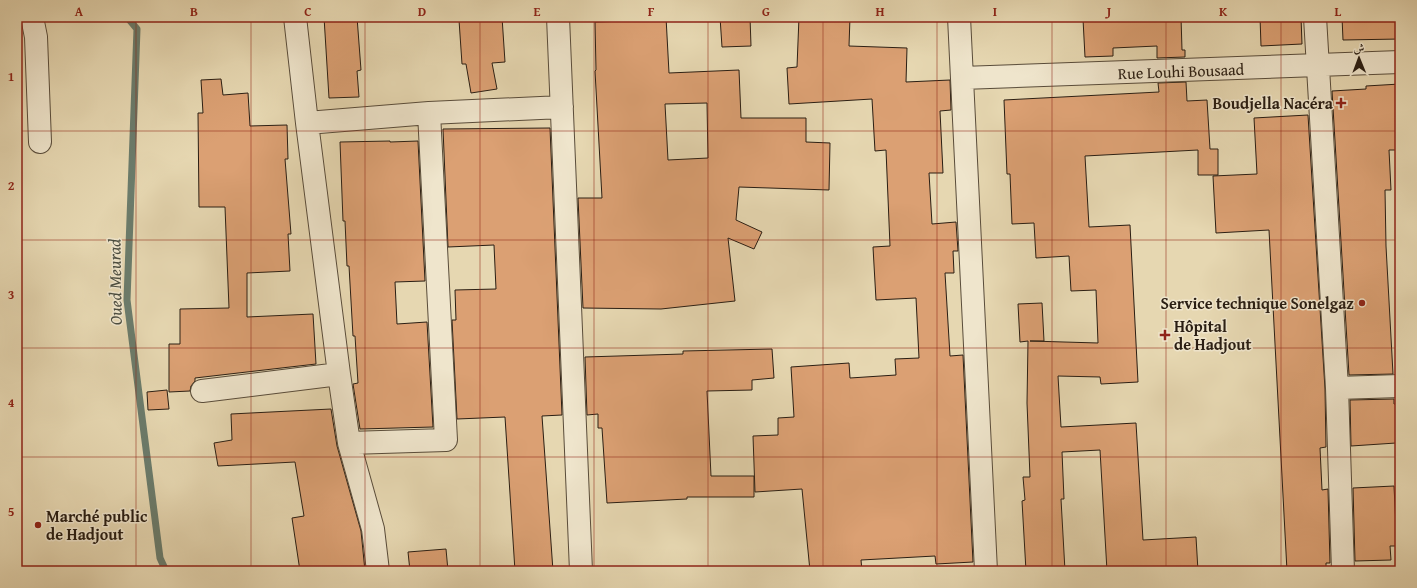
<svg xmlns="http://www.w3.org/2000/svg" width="1417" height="588" font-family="'Gentium Book Plus',Amiri,serif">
	<rect width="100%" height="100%" fill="#e6d7b1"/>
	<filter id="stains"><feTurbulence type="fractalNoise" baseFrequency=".005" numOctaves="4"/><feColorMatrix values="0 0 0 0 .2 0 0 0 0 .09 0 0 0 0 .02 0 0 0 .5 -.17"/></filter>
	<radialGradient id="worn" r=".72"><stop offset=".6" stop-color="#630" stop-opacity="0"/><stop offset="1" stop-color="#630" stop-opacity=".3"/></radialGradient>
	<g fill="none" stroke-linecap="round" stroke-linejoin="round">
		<!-- stream -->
		<path stroke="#6b7c6c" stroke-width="7" d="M127,17L137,29L127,300L160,558L166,571"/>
	</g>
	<!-- building -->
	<path fill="#dba073" stroke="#2a1e13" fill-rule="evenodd" d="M324,17H357L361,70L357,71L359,97L329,98Z
		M470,17H502L505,62L492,63L497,89L471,93L466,64H462L459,20H470Z
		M628,17H666L669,73L739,70L741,118H806V142L830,143L829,190L739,187L736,220L762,232L754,249L728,238L735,301L661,309L583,308L578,198H602L595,71L596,70L595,22L628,21ZM707,103L708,158L668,160L665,104Z
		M720,17H750L751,46L722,47Z
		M799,17H850L849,46L907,48L906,82L950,80L951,110L940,111L943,173H929L932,224L956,222L958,251H953L954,273H945L950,356L963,355L973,562L936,564L935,556L861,560L862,571H810L802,489L755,492L753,436L778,435V418L794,417L791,367L849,363L850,378L896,375L895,359L919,358L916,298L876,300L873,247L890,246L886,150L875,151L872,99L789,104L787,68L797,67Z
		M1132,17H1181L1182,50H1185V57L1157,58V46L1113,48V56L1085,57L1083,19Z
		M1260,17H1301L1302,44L1261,46Z
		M1342,17H1400V39L1343,40Z
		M221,79L223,95L248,93L250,126L287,125L288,159H285L291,234H288L290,271L247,273V317L313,314L316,364L195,378V381L191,386L190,391L169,392V344H180V309L229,308L225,207H199L198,113H203L201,80Z
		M1186,82L1187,101L1207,100L1210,149H1218V175H1198V150L1085,156L1089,227L1130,225L1138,382L1101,384L1100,377L1058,376L1061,427L1136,423L1143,540L1196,537L1198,571H1107L1100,450L1062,452L1064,499H1061L1065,571H1026L1022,501L1025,500L1023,477H1030L1027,403L1028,341L1020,342L1018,304L1042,303L1044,341H1030L1098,343L1096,290L1071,291L1069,256L1036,258L1034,223L1012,224L1010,174H1007L1004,100L1159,92L1158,83Z
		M1400,84V150H1389L1391,190H1385L1386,246L1393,374L1349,375L1332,91L1366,89V86Z
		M1308,115L1325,389L1326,447L1320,448L1322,490L1328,489L1330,563H1326V571H1287L1269,230L1216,233L1213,176L1257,174L1254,118Z
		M550,128L562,415L542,416L553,571H515L505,417L457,419L452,320H456L455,290L496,289L494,245L448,247L443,129Z
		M390,141V142L418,141L425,281L395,282L397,324L427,322L433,427L360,429L353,384L358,383L355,336H353L349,266H347L345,221H343L340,142Z
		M772,349L774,378L752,380V390L707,391L711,476H754V497H687V499L607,503L602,428H598V414L587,415L585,357L683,354V351Z
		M167,390L169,409L148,410L147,392Z
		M1394,399V404H1400V438L1396,439V443L1351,446L1350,400Z
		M331,409L337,446L361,531L365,571H300L292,518L304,516L295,462L218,466L214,443L232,440L231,414Z
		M1394,486L1397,546H1390L1391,560L1355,561L1353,488Z
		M446,549L448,571H410L408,552Z"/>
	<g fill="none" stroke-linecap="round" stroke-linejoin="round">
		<defs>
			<path id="minor" d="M32,17L36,37L40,142
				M295,17L307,123L339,374L349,443L373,529L378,571
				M558,17L581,571
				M959,17L986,571
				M1315,17L1337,388L1343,571
				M962,78L1400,62
				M307,123L429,113L562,107
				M1337,388L1400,386
				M202,391L339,374
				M349,443L446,440L429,113"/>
		</defs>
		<!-- minor casing -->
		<use href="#minor" stroke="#594c3a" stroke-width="24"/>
		<!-- minor -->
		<use href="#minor" stroke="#efe5cc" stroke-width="22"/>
	</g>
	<!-- grid -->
	<path fill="none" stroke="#8f2418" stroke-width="1" stroke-opacity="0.55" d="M136,17V571M251,17V571M365,17V571M480,17V571M594,17V571M708,17V571M823,17V571M937,17V571M1052,17V571M1166,17V571M1281,17V571M17,131H1400M17,240H1400M17,348H1400M17,457H1400"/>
	<!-- markers -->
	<g fill="#8f2418" stroke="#efe5cc" stroke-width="1.5">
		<path d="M1339 97h4v4h4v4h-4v4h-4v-4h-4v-4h4z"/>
		<circle cx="1362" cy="303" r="4"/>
		<path d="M1163 329h4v4h4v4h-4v4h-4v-4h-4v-4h4z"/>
		<circle cx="38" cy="525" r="4"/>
	</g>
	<g text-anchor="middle" stroke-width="3" stroke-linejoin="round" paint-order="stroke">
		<!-- street labels -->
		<g font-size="16" fill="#2a1e13" stroke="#efe5cc">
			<text transform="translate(1181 71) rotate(-2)" y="6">Rue Louhi Bousaad</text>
		</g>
		<!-- poi labels -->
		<g font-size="16" font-weight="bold" fill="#2a1e13" stroke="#efe5cc" text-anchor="end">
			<text x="1333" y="109">Boudjella Nacéra</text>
			<text x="1354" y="309">Service technique Sonelgaz</text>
			<text x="1174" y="332" text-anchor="start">Hôpital<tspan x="1174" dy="18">de Hadjout</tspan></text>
			<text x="46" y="522" text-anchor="start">Marché public<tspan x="46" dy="18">de Hadjout</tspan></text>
		</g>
		<!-- water labels -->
		<g font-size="17" font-style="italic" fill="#4b4d40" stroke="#efe5cc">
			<text transform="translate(115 282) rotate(-91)" y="6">Oued Meurad</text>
		</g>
	</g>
	<!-- margin -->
	<rect width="1417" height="588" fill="none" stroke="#e6d7b1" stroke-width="44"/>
	<!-- north arrow -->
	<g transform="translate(1359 58) rotate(359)" stroke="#efe5cc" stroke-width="3" paint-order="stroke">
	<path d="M0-3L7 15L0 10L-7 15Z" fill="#2a1e13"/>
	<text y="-6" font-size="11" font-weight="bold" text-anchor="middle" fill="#2a1e13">ش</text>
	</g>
	<rect x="22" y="22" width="1373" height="544" fill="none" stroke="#8f2418" stroke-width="1.5"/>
	<g font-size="13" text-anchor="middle" font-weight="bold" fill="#8f2418">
		<text x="79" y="16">A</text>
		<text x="194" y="16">B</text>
		<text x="308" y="16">C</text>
		<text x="422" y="16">D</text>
		<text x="537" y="16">E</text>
		<text x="651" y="16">F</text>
		<text x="766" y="16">G</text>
		<text x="880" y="16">H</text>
		<text x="995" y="16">I</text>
		<text x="1109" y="16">J</text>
		<text x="1223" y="16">K</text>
		<text x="1338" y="16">L</text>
		<text x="11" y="81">1</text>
		<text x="11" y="190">2</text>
		<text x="11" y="299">3</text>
		<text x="11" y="407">4</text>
		<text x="11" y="516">5</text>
	</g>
	<rect width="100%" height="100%" filter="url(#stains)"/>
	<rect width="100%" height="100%" fill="url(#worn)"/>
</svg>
